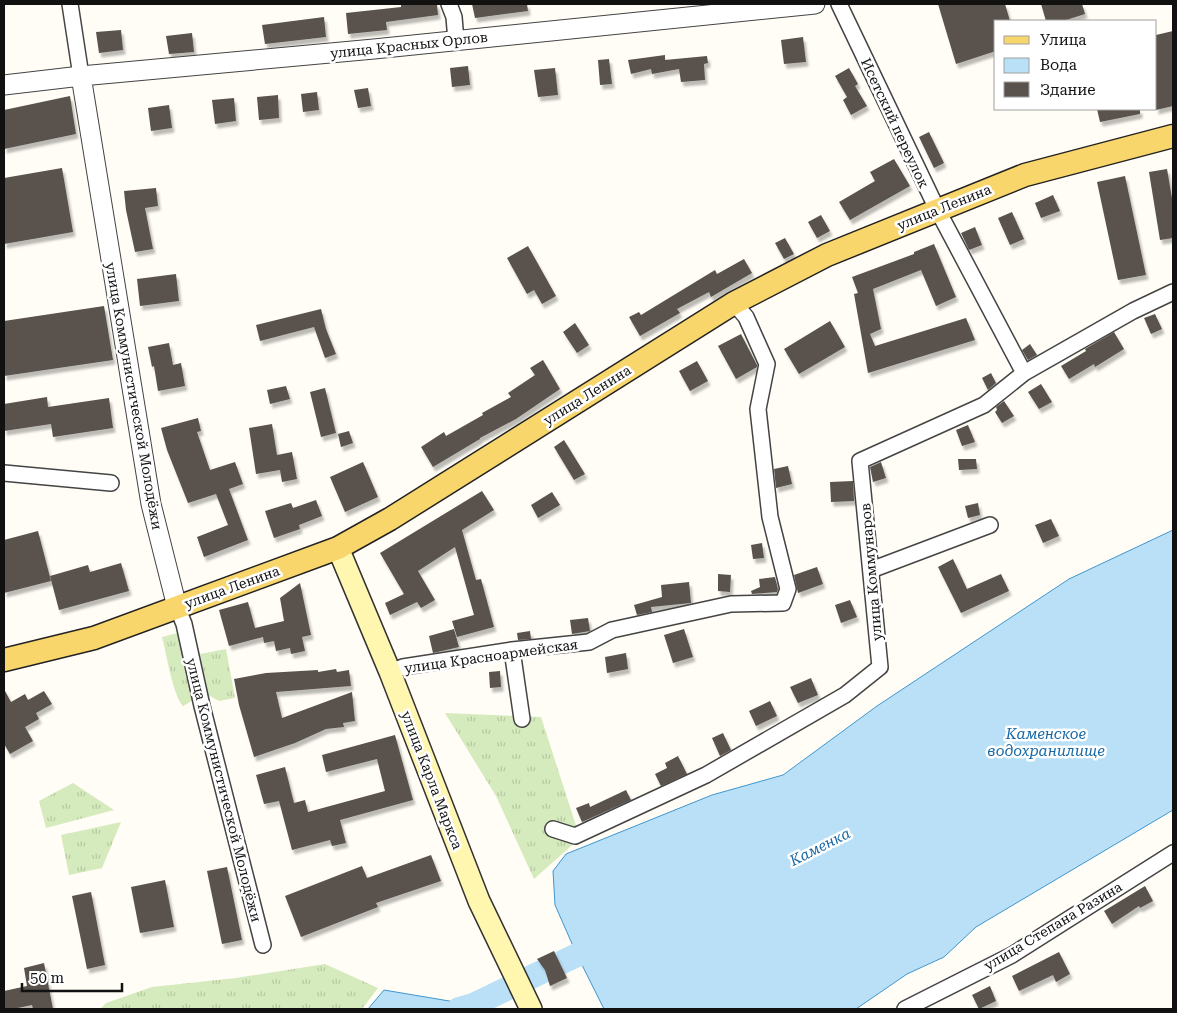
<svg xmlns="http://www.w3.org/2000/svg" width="1177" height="1013" font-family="'Roboto Serif',serif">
	<defs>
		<pattern id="grass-tufts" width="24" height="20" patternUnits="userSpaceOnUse" patternTransform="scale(1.25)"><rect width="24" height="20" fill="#d5ebbd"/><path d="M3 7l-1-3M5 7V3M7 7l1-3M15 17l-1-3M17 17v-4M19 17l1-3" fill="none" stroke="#b6c8a1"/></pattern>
		<filter id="shadow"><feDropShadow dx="2.5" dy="4.5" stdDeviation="1" flood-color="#0004"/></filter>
	</defs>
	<rect width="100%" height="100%" fill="#fffdf5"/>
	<!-- grass -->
	<path fill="url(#grass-tufts)" d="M178,633L193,694V700L183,706C173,696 166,652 162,637Z
		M226,649L235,698L219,701L208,695L200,654Z
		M445,713L541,717L580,838L534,879L496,796Z
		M73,783L114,810L46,828L39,801Z
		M121,822L102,868L69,875L61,835Z
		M325,964L378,988L362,1009H100L106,1003L152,987L236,978Z"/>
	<!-- water -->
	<path fill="#b9e0f7" stroke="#3f96cf" d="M1173,530V810L976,927L944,957L907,974L856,1009H604L577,955L555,905L553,871L566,854L712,795L783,775L877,706L1069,579Z
		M384,990L473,1005L471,1009H368Z"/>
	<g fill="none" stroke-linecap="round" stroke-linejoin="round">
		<!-- river -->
		<path stroke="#b9e0f7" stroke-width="24" d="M459,1009L473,1005L577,955L607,945"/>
	</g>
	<!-- building -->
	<path fill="#5a524d" filter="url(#shadow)" d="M401,4H437L438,15L386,22L387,30L348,34L346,13L401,7Z
		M472,4H527L528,11L475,18Z
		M938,4H1005L1010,21H996V51L956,64Z
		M1041,4H1082L1085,14L1063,21H1046Z
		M324,17L326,37L265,44L262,25Z
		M121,30L123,50L99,53L96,32Z
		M1173,31V106L1156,110V35Z
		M192,33L194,52L169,54L166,36Z
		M803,37L806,62L784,64L781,40Z
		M665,55V60L707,56L708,63L704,64L705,80L681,82L679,69L652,74L651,69L631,74L628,60Z
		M609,59L612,84L600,85L598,60Z
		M468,66L470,85L452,87L450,68Z
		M555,68L558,95L538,97L534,70Z
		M849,68L858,84L855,86L867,106L851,115L843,100L847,97L835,76Z
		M368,88L371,106L358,108L354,90Z
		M317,92L319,110L303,112L301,94Z
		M278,95L279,118L259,120L257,97Z
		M70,96L76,134L4,149V110Z
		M234,98L236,121L215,124L212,100Z
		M169,105L172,128L151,131L148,108Z
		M1097,109H1140V114L1100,122Z
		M929,132L944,163L934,168L919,137Z
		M894,159L910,186L850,220L839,202L875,181L870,172Z
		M62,168L73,232L4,244V178Z
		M1167,169L1173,204V238L1160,240L1149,172Z
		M1125,176L1146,275L1118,280L1097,182Z
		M156,188L158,206L145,208L153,249L135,252L126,210L124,191Z
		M1053,195L1060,211L1041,218L1035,203Z
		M1012,212L1024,239L1010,245L998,218Z
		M821,215L830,231L817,238L808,222Z
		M975,227L982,245L969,250L961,233Z
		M785,238L794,254L784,259L775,243Z
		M934,244L956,297L936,306L921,270L873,289L881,329L870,334L875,346L966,318L975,340L868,373L854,294L858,293L852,277L914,254V252Z
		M528,246L556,296L542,304L534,290L527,294L507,258Z
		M744,259L752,273L711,297L709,292L677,309L680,313L640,336L629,317L639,312L641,315L715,270L717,274Z
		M176,274L179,301L140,306L137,279Z
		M104,306L113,360L4,376V321Z
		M321,309L326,329L336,354L325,358L314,327L260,341L256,325Z
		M1155,314L1162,329L1151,334L1144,318Z
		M830,321L845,347L799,374L784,349Z
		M575,323L589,345L577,353L563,332Z
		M1114,332L1124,349L1095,367L1094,364L1069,379L1061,366L1086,351L1085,349Z
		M741,334L757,365V367L736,379L718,346Z
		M169,343L173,365L181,363L185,386L158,391L154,366L152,367L148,347Z
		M1030,344L1037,355L1028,360L1022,350Z
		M543,360L560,389L516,419L480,438V439L433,467L421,447L444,432L446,436L483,415L482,413L511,397L508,393L535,375L530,368Z
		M697,361L708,381L690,391L679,371Z
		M991,373L996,383L988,390L982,378Z
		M1041,384L1052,402L1039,409L1028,392Z
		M286,386L290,399L270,404L267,390Z
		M325,388L336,433L321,437L310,392Z
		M47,397L48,407L109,398L113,428L53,437L51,424L4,431V404Z
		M1004,401L1014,416L1002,423L995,412L997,410L996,407Z
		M198,418L201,431L197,432L210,470L235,462L243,484L229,489L248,540L204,557L197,537L228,525L216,494L188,503L167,450L161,428Z
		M272,424L277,455L292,452L297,479L282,482L280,470L256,474L249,428Z
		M968,425L975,442L962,446L956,430Z
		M349,431L353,443L341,447L338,434Z
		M564,440L585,474L574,480L554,447Z
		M958,459H976L977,469L959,470Z
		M363,462L378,497L345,512L330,477Z
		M881,462L886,478L873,482L870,467Z
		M788,466L792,484L776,488L774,469Z
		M853,481L854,501L831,502L830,482Z
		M482,491L494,510L462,530L476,580L481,579L494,627L457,637L452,621L474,615L455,547L418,571L435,600L421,608L417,602L390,615L385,603L404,594L380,553Z
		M552,492L560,505L538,518L531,505Z
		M316,500L322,516L299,525L300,529L274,538L265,511L291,503L293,508Z
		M978,503L980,515L968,518L965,506Z
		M1051,519L1059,536L1043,543L1035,525Z
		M38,531L51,581L4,593V540Z
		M762,543L764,558L753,559L751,545Z
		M953,559L967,589L1001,574L1009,591L961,613L938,567Z
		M121,563L129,591L59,610L50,576L88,565L90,572Z
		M817,567L823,584L798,593L794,575Z
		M718,574L731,575L730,592L718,591Z
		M775,577L778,589L777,592L752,594L751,591L760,587L759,579Z
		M689,582L691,603L651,607L652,612L637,615L634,605L662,597L661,585Z
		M300,583L311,635L302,637L305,651L291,654L290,648L276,651L274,641L264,643L263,637L229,646L219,610L248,602L255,628L284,621L280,598Z
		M850,600L857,617L841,623L835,605Z
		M588,618L590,631L572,634L570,620Z
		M454,629L459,647L433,653L429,636Z
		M684,629L693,657L673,663L664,635Z
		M530,631L531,639L518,640L517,633Z
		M626,653L628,669L607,673L605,657Z
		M336,669L337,672L349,670L351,686L276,692L282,718L352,692L355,721L343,723L344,727L326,729L295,743L254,757L239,705L234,679L266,673L318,670V672Z
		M500,671L501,687L490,688L489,672Z
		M811,678L818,695L798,703L790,687Z
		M4,689L11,702L25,694L28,700L44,691L52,704L36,713L39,719L25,727L33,741L10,754L4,744Z
		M770,701L777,716L756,726L749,711Z
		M723,733L731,750L720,756L712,738Z
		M395,735L413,800L340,820L346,843L332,846L330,840L292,850L279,801L264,804L256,775L285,767L294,803L305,800L308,812L385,791L377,759L326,772L322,755Z
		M678,756L687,774L661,786L655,774L667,768L665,763Z
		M626,790L631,800L582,822L576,808L589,803L590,807Z
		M431,855L441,881L376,903L378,907L301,937L285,896L362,866L367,878Z
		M227,867L242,940L222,944L207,871Z
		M165,880L174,927L140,933L131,887Z
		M1145,886L1153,901L1140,908L1139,906L1112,924L1104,911Z
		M91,892L105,965L87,969L72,896Z
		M554,951L567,978L550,986L545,970L537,959Z
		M1059,952L1070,974L1056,982L1053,975L1019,991L1012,976Z
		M44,963L53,1009H33L32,1005L13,1009H4V991L27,986L24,968Z
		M990,986L996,1001L979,1009L972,995Z"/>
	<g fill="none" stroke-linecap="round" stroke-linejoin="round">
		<defs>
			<path id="minor" d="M70,4L81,76
				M449,4L454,17L456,41
				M839,4L937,209L1024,373
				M4,473L111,483
				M871,570L990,525
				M177,607L184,624L202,706L263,945
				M512,650L522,719
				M390,672L403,667L512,650L589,642L612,630L731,604L783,603L788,589L770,517L758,409L767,364L746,317L734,303
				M553,829L575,836L706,775L845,695L880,667L860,461L984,405L1024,373L1133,311L1173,292
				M905,1009L1012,955L1173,853"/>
			<path id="tertiary" d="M81,76L151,504L177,607
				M4,85L81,76L374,49L815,4"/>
			<path id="secondary" d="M338,548L390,672L479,901L531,1009"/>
			<path id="primary" d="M4,660L94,638L338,548L390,519L734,303L827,255L1025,175L1173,136"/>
		</defs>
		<!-- minor casing -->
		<use href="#minor" stroke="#444" stroke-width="18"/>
		<!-- tertiary casing -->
		<use href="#tertiary" stroke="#444" stroke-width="21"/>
		<!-- secondary casing -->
		<use href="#secondary" stroke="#333" stroke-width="24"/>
		<!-- primary casing -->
		<use href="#primary" stroke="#222" stroke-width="25"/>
		<!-- minor -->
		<use href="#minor" stroke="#fff" stroke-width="15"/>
		<!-- tertiary -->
		<use href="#tertiary" stroke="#fff" stroke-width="19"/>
		<!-- secondary -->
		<use href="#secondary" stroke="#fff6b0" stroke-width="21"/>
		<!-- primary -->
		<use href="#primary" stroke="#f9d66b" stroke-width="22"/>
	</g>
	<g text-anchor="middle" stroke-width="5" stroke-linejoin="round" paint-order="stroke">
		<!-- street labels -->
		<g font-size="14" fill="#111" stroke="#fff">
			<text transform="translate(409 45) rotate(-6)" y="5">улица Красных Орлов</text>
			<text transform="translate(895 123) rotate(65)" y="5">Исетский переулок</text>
			<text transform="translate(944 207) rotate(-22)" y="5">улица Ленина</text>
			<text transform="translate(587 395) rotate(-32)" y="5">улица Ленина</text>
			<text transform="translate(134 396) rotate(80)" y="5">улица Коммунистической Молодёжи</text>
			<text transform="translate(871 572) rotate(-95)" y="5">улица Коммунаров</text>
			<text transform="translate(232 587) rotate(-20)" y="5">улица Ленина</text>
			<text transform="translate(491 656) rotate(-8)" y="5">улица Красноармейская</text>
			<text transform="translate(432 780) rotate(69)" y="5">улица Карла Маркса</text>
			<text transform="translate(224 790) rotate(76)" y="5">улица Коммунистической Молодёжи</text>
			<text transform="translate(1053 926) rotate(-31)" y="5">улица Степана Разина</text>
		</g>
		<!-- water labels -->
		<g font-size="15" font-style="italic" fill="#1768a6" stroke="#fff">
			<text x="1046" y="739">Каменское<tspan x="1046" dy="17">водохранилище</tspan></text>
			<text transform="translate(820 847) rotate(-27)" y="5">Каменка</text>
		</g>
	</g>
	<!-- border -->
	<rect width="1177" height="1013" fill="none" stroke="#111111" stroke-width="10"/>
	<!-- legend -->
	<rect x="994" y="20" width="162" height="90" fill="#ffffff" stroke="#a0a0a0"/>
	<rect x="1004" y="36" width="25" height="8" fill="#f9d66b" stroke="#a0a0a0"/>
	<text x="1040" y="45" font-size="15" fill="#111111">Улица</text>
	<rect x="1004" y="58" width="25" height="15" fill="#b9e0f7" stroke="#a0a0a0"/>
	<text x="1040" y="70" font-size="15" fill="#111111">Вода</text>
	<rect x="1004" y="82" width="25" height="15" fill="#5a524d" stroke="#a0a0a0"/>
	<text x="1040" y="95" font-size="15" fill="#111111">Здание</text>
	<!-- scale -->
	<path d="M22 983v8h100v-8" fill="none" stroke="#111111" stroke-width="2.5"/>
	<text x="30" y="983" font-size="15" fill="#111111" stroke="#ffffff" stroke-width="4" paint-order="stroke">50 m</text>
</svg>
